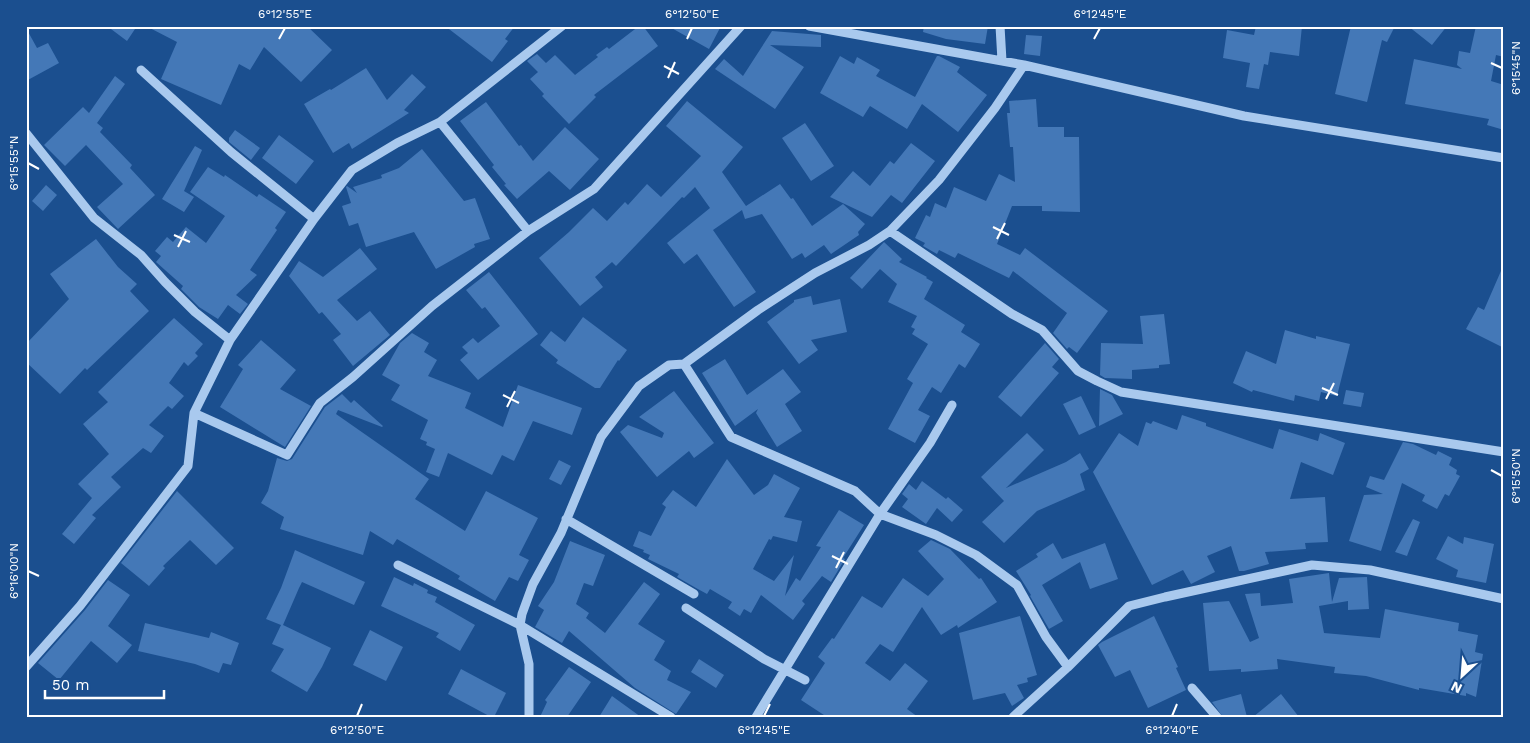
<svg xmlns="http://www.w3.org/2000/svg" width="1530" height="743" font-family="'Work Sans',sans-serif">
	<rect width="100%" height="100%" fill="#1b4f8f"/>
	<!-- building -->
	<path fill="#4478b7" d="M107,26H137L127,41Z
		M146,26H307L332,50L301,82L264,47L250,70L239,64L221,105L161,79L177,42Z
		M445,26H515L505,39L508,41L492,62Z
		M639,26H643L658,46L594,95L596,97L569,124L542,96L544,94L530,79L538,72L527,61L537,54L546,63L555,55L575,75L598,57L596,55L607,47L609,49Z
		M668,26H721L709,49Z
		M924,26L969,28L970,26H988L985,44L946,39L923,32Z
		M1256,26H1302L1299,56L1270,52L1268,65L1264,64L1259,89L1246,87L1250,63L1223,58L1227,30L1254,35Z
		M1351,26H1395L1387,42L1382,40L1367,102L1335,94Z
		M1408,26H1447L1432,45Z
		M1476,26L1504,28V57L1496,55L1491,81L1504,85V130L1487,125L1489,119L1405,104L1414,59L1462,69L1457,65L1459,51L1470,53Z
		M26,28L37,48L48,43L59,63L26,81Z
		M772,31L821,35V47L770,45L804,67L775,109L715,69L724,59L743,76Z
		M1026,35L1042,36L1040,56L1024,54Z
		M840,56L854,64L857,57L880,70L876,76L915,97L937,56H939L960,67L957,72L987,95L958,132L922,104L907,129L870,106L863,117L820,93Z
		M366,68L387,100L412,74L426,87L404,110L409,113L352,149L349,143L333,153L304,104L330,89L331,90Z
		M115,76L125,84L97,123L103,128L100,132L132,165L130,168L155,195L118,229L97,207L123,184L86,145L65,166L44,145L83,107L89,113Z
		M1036,99L1038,127H1064V137H1079L1080,212L1042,211V206H1012L997,244L1020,255L1025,248L1108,311L1077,353L1069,347L1067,349L1053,333L1067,313L1013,271L1009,278L958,253L955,258L939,250L937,254L923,246L925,243L915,238L926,215L930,217L935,203L946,208L954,187L986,201L999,174L1015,182L1013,147H1010L1007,113H1010L1009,101Z
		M687,101L743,147L722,172L746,206L780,184L791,199L793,198L812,226L843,204L865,224L858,232L859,235L831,254L824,245L805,258L802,253L792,259L762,214L745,219L742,210L713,230L756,292L734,307L697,254L684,264L667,243L710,208L695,187L684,198L682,197L616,266L612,262L595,277L603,287L580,306L539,258L569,232L593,208L607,221L625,202L628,205L647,184L661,197L701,156L666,126Z
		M486,102L519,146L521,145L533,161L565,127L599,159L570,190L549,171L517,199L504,185L506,184L492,167L494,165L460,121Z
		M805,123L834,166L811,181L782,138Z
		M235,130L260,148L251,160L229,142V138Z
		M279,135L314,161L296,184L262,158Z
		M911,143L935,161L902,203L891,195L872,217L830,197L853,171L870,186L890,161L894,164Z
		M195,146L202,150L184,191L194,197L184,212L162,199Z
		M422,149L464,201L475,198L490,239L474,244L475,247L436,269L414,232L366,247L358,223L349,226L342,206L351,203L346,187L347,186L357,193L353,187L382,178L381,175L399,168Z
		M208,167L224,177L225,175L257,197L259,194L286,212L275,228L277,230L250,270L257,275L236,295L248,304L240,314L228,305L218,319L199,307L181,289L183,286L156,262L161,256L155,251L167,237L173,242L186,227L206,243L225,216L190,192Z
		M46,185L57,195L43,211L32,201Z
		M96,239L118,267L137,284L130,291L149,311L87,370L85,368L60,394L26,362V344L69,299L50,274Z
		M884,242L902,259L899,262L927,277L926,278L933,282L924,299L965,325L961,332L980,344L965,368L959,364L941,393L932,387L918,410L930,416L915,443L888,429L913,383L907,379L928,344L912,334L915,329L911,327L917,316L888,302L897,284L880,269L862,289L850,278Z
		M360,248L377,269L337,300L357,321L370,311L390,335L353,366L333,340L341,334L322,312L319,314L289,276L299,261L323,277Z
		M1504,264V348L1466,329L1478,307L1484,310Z
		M489,272L538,334L478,380L460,360L468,353L462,347L473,338L478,343L500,326L485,307L482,309L466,290Z
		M811,296L813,305L840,299L847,332L811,340L818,350L799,364L767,322L794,302V300Z
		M1164,314L1170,364L1159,365V368L1132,370V379L1105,378L1100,375L1101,343L1143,344L1140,316Z
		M583,317L627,350L619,361L618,360L600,388H595L556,363L558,360L540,345L551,331L565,342Z
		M174,318L203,344L195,353L198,356L188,366L184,362L169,383L184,396L172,409L168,406L149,425L164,436L151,453L143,448L111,477L121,487L92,515L96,518L74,544L62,534L92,498L78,484L109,454L83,424L108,402L98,392Z
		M1285,330L1316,339V336L1350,344L1337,396L1321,392L1319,401L1295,395L1294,401L1253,390L1252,392L1233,383L1246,351L1276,364Z
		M412,333L429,343L424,352L437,360L428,376L471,393L465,408L503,427L518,385L582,408L572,435L533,421L514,461L502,455L492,475L448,453L439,477L426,472L435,449L426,445L427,442L420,439L428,420L391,400L400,385L382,375L400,343Z
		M261,340L296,370L280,389L311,406L285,447L220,407L243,369L238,365Z
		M1045,343L1059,359L1052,367L1059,373L1021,417L998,397Z
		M725,359L747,395L783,369L801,392L785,404L802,431L777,447L756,413L758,409L735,426L702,373Z
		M1100,389L1112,395L1123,414L1099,426Z
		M1346,390L1364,393L1361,407L1343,404Z
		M674,391L714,443L694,458L689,451L657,477L620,432L628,425L662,438L664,433L639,417Z
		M342,394L351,403L354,400L383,426L382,427L338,410L336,414L429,479L415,499L465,531L486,491L538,518L519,555L529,560L518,581L509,577L495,601L458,579L460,576L397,539L393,545L370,531L363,555L280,529L284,517L261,503L268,491L277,458L287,461L292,459L325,407Z
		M1081,396L1096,427L1079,435L1063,404Z
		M1182,415L1206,423V426L1273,449L1279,429L1318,441L1320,433L1345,443L1333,475L1301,462L1290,499L1325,497L1328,542L1305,543L1306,549L1265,552L1269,564L1244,571H1239L1231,546L1207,556L1215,572L1191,584L1183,570L1152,585L1093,472L1119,433L1138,446L1146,422L1151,424L1153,421L1177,430Z
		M1027,433L1044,450L1006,488L1066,462L1080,453L1089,469L1080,474L1085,490L1037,511L1004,543L982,522L1004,501L981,477Z
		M1403,442L1413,444L1436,455L1438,451L1452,458L1449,465L1457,470L1456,474L1460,476L1449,496L1445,494L1437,509L1422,501L1425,495L1402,483L1381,551L1349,541L1364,495L1383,494L1366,487L1370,476L1384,480Z
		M727,459L754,495L768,485L774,474L800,488L784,517L802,521L797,542L773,536L771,540L769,539L753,569L774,581L794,555L785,596L796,578L800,581L821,547L816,546L839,510L864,525L843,558L845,559L831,582L822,576L802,601L805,604L793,620L761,595L751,613L744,609L740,616L728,608L732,602L710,589L707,594L696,588L677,577L679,574L648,559L650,555L643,552L644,550L633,546L639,531L651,536L666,507L662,504L673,490L696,507Z
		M559,460L571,466L561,485L549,479Z
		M922,481L946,499L948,497L963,510L952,522L937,508L926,524L902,507L908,499L902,494L909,484L916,490Z
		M177,491L234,548L216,565L190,540L163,566L165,568L149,586L121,563Z
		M1413,519L1420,522L1407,556L1395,552Z
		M1448,536L1463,544L1464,537L1494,544L1486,583L1456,577L1458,570L1436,559Z
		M931,540L950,549L979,579L981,578L997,602L958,628L957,625L941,635L922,607L893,652L880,644L865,663L890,681L905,663L928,681L907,709L918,717H827L801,700L825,663L818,657L832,638L834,639L862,596L882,608L903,578L928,596L944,579L918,551Z
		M570,541L605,555L593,586L584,583L576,604L589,613L586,618L605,633L644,582L660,594L638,624L665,641L654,660L671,671L667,680L691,692L676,714L635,688L569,631L562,643L535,627L544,610L538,606L554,582Z
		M1053,543L1062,559L1105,543L1118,579L1090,589L1080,562L1042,585L1063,621L1049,629L1030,596L1031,595L1016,571L1038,557L1036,554Z
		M295,550L365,582L354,605L302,582L299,588L283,625L331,648L322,667L307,692L271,671L284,649L272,644L281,625L266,619L281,588Z
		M1329,573L1332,602L1339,578L1367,577L1369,609L1348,610V601L1319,606L1324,633L1380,638L1385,609L1459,623L1458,631L1478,635L1475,652L1483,654L1476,697L1466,693V696L1419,688V690L1366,676L1334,673L1335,667L1277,659L1278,669L1241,672V669L1209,671L1203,603L1229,601L1250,642L1259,638L1245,594L1260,593L1261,606L1293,603L1289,579Z
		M394,577L413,586L414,583L428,590L427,593L437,597L435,602L475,625L460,651L436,637L439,633L381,606Z
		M108,580L130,595L108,626L132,645L117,663L91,641L59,680L38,663L85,610Z
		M1020,616L1037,675L1027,678L1028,682L1017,685L1024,698L1012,706L1005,693L973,700L959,633Z
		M1154,616L1178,667L1176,668L1186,690L1148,708L1130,670L1115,677L1098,645L1102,642Z
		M145,623L209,638L211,632L239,643L231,665L223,663L219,673L195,664L138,651Z
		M370,630L403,647L386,681L353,665Z
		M699,659L724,675L716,688L691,672Z
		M569,667L591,682L567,717H540L547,702L545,700Z
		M461,669L506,693L494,717H491L448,694Z
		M1241,694L1247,717H1223L1212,702Z
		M1281,694L1299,717H1253Z
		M612,696L641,717H599Z"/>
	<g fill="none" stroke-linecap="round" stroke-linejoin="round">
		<!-- minor -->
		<path stroke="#a9c9ee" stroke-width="9" d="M809,26L1024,65L1244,116L1504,158
			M1000,26L1002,61
			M141,70L231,152L314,219
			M440,122L528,231
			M26,133L94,218L141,255L165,282L195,312L230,340
			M890,231L1012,314L1042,330L1078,371L1097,381L1121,392L1504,452
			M684,364L731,437L855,491L880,514L936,535L976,555L1017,585L1046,637L1068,667
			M194,413L287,455L320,403L353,377L432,306L528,231L594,189L741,26
			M566,519L694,594
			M398,565L520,625L671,717
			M686,608L764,659L805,680
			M26,667L80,606L188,466L194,413L230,340L314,219L352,170L397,143L440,122L562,26
			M1192,688L1217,717
			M529,717V664L520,625L522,614L533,584L561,533L601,437L639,386L669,365L684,364L758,310L815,273L869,245L890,231L939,180L995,108L1024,65
			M756,717L880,514L930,443L952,405
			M1013,717L1068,667L1129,606L1165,597L1312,565L1370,570L1504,599"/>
	</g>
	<!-- ticks -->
	<path fill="none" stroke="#fff" stroke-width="2" d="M279,39L285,28M687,39L692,28M1094,39L1100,28M1491,63L1502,68M664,66L679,74M668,78L675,62M28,163L39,169M993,227L1009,235M174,235L190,242M997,239L1005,223M178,247L186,231M1322,388L1338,395M503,395L519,403M1326,399L1334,383M507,407L515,391M1491,470L1502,476M832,556L848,564M836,568L844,552M28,571L39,576M357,716L362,704M764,716L770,704M1172,716L1177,704"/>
	<!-- border -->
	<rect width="1530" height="743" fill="none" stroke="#1b4f8f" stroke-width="55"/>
	<!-- north arrow -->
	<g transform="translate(1462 676) rotate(206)" stroke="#1b4f8f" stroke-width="4" paint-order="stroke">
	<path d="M0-4L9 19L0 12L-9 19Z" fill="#ffffff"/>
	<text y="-8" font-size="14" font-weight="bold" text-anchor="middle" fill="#ffffff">N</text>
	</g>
	<!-- scale -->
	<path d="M45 690v8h119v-8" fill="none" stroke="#ffffff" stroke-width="2.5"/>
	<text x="52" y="690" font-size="15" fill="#ffffff" stroke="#1b4f8f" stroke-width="4" paint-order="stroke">50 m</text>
	<rect x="28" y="28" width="1474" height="688" fill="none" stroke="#fff" stroke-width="2"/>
	<g font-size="12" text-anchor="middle" fill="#fff">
		<text x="285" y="18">6°12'55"E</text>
		<text x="692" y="18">6°12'50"E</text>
		<text x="1100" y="18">6°12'45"E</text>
		<text transform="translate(1516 68) rotate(-90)" y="4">6°15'45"N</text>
		<text transform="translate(14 163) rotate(-90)" y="4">6°15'55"N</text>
		<text transform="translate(1516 476) rotate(-90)" y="4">6°15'50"N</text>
		<text transform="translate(14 571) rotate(-90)" y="4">6°16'00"N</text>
		<text x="357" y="734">6°12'50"E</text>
		<text x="764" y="734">6°12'45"E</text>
		<text x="1172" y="734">6°12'40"E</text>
	</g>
</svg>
